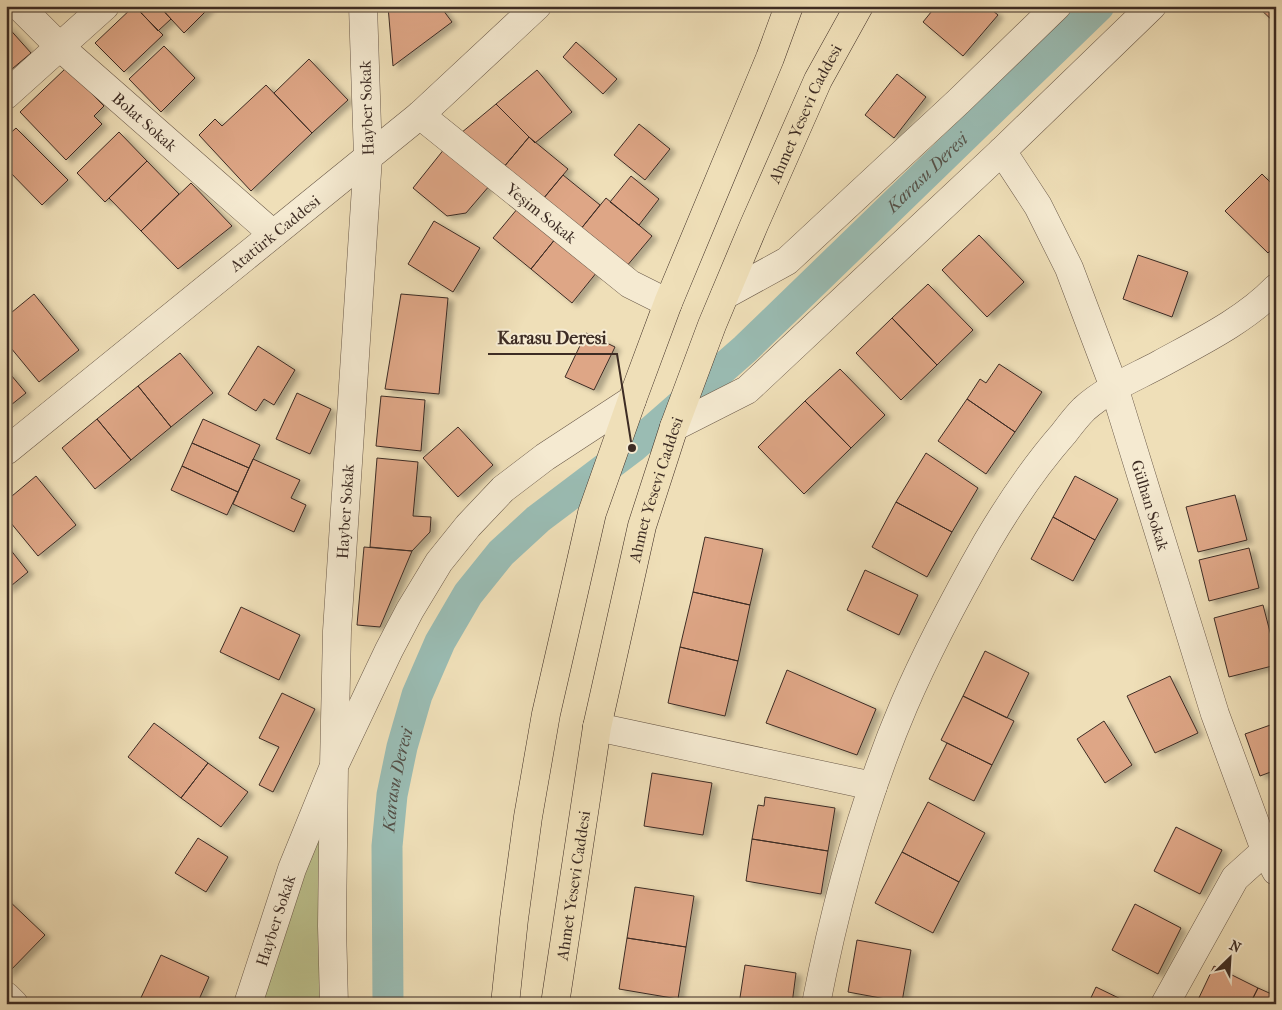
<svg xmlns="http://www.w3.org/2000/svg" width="1282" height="1010" font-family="'IM FELL French Canon',serif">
	<defs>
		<filter id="shadow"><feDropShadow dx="5.5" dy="3" stdDeviation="2.5" flood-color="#0004"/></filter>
	</defs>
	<rect width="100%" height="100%" fill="#efdfb8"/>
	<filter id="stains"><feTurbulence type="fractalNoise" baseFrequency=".004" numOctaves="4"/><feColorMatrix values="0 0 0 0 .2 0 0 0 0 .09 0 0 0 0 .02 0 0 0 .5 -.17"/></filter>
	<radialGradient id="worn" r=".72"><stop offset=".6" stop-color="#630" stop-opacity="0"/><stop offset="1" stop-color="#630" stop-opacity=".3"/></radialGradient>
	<!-- green -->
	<path fill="#bcc18d" stroke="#7c7658" d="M334,766V1004H248Z"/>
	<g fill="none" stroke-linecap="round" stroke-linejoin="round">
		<!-- canal -->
		<path stroke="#9abcb3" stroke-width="31" id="s1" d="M388,1004L387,846L392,795L402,747L417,695L440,642L468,594L501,553L538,519L632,448L745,349L1099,6"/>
	</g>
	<!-- building -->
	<path fill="#dea686" stroke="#3d2c24" filter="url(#shadow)" d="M134,6L163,35L124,72L95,43Z
		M135,6H159L171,19L158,31Z
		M159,6H211L184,33Z
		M388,6H440L452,22L393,66Z
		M936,6H987L998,15L963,56L923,22Z
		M1257,6H1276V24Z
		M6,25L31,53L6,74Z
		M576,42L617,79L603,94L563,57Z
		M164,46L195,78L161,112L129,79Z
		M309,59L348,100L312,133L274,93Z
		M66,68L104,106L94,116L102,124L66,160L20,112Z
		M537,70L572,112L535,143L496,104Z
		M897,74L926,97L894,138L865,115Z
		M266,85L312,133L251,191L199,135L215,119L222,126Z
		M496,104L529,137L503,168L461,133Z
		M639,124L670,149L645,180L614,155Z
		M16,128L68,180L42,205L6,168V137Z
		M119,132L147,161L105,202L77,173Z
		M529,137L568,169L543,199L503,168Z
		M445,148L490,185L466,213L447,216L413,188Z
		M147,161L179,194L141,231L109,198Z
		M1262,174L1276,188V245L1268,253L1225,211Z
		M563,175L600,205L580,230L543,199Z
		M631,176L659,199L639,225L610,202Z
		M191,183L232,226L178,269L141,231Z
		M606,198L652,236L626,267L580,230Z
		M518,208L556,238L531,269L493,238Z
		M434,221L480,248L453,292L408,264Z
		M979,235L1024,282L987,317L942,270Z
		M556,238L597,272L572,303L531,269Z
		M1138,255L1188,272L1172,317L1123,299Z
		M928,284L973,330L937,365L892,318Z
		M34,294L79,350L39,382L6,342V317Z
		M401,294L448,298L439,394L385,389Z
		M892,318L937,365L901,400L856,353Z
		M586,333L615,347L594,390L565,377Z
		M258,346L295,370L274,405L264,399L256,411L228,394Z
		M180,353L213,393L171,427L138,386Z
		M999,364L1042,392L1015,432L967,399L980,379L986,383Z
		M6,369L26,393L6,409Z
		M840,369L885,415L851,448L805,401Z
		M138,386L171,427L131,460L97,419Z
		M297,393L331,409L310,454L276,439Z
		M381,396L425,400L421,451L376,446Z
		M967,399L1015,432L986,474L938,441Z
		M805,401L851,448L804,494L758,447Z
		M97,419L131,460L95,489L62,448Z
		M203,419L260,445L249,468L192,443Z
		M458,427L493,465L458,497L423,458Z
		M192,443L249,468L238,492L182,466Z
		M926,453L978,488L952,532L896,502Z
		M377,458L418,462L413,516L431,517L430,532L412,551L370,547Z
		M253,459L300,480L291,498L306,505L294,532L233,504Z
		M182,466L238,492L227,515L171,490Z
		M36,476L76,525L38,556L6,517V501Z
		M1075,476L1118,499L1095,540L1053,517Z
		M1235,495L1247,540L1198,552L1186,507Z
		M896,502L952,532L927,577L872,547Z
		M1053,517L1095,540L1073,581L1031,559Z
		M705,537L763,549L750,605L693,592Z
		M6,544L28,572L6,590Z
		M364,547L412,551L380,627L357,625Z
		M1249,548L1259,588L1209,601L1199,560Z
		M865,570L918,595L899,635L847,610Z
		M693,592L750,605L738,661L680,647Z
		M1263,605L1276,655V665L1229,677L1214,618Z
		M241,607L300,635L279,680L220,652Z
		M680,647L738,661L725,716L668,703Z
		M985,651L1029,673L1007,718L963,696Z
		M787,670L876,709L857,755L766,723Z
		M1170,676L1198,733L1155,753L1127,696Z
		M282,693L315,709L273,792L259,785L279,747L259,738Z
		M963,696L1014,721L992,765L941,740Z
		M1104,721L1132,765L1105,783L1077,739Z
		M154,723L208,763L181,798L128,757Z
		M1276,723V770L1260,776L1245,734Z
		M947,743L992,765L974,801L929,779Z
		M208,763L248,792L221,827L181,798Z
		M652,773L712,783L703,835L644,826Z
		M765,797L835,808L828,851L752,839L758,805L764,806Z
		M928,802L985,833L959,882L902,852Z
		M1176,827L1222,850L1200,894L1154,871Z
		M198,838L228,857L206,892L175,873Z
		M752,839L828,851L821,894L746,881Z
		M902,852L959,882L933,933L875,903Z
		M635,887L694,896L686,947L627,938Z
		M6,898L45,935L6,975Z
		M1135,904L1181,928L1158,974L1112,950Z
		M627,938L686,947L678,999L619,989Z
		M857,940L911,950L902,1002L848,992Z
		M161,955L209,977L197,1004H138Z
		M745,965L796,973L792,1004H739Z
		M1214,966L1258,988L1250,1004H1196Z
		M1096,987L1131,1004H1088Z
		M1258,988L1276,996V1004H1250Z"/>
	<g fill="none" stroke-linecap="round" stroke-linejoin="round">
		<defs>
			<g id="minor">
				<path id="s2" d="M19,6L60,47L273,234"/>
				<path d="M6,95L105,6"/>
				<path id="s3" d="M420,115L630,284L668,303"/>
				<path id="s4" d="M1002,151L1038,206L1069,268L1114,387L1215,714L1265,850L1276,871"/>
				<path d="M725,295L787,261L959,101L1057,6"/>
				<path d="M674,427L747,390L1002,151L1152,6"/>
				<path id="s5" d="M6,451L420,115L537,6"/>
				<path d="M597,727L873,786"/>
				<path d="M6,996L14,1004"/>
				<path id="s6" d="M248,1004L292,869L334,766L337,631L368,157L363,6"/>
				<path d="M334,1004L332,926L334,766L389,650L410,610L439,562L468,526L503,489L545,457L632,400"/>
				<path d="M816,1004C836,902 863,801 904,705C928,649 957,595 987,542C1010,503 1034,467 1064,433C1070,425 1077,416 1084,409C1106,389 1134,378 1160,364C1200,342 1244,321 1276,288"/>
				<path d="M1165,1004L1235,878L1276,841"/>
			</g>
			<g id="highway">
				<path d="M505,1004L514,919L528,817L546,714L592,513L632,400L668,303L770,58L789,6"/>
				<path id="s7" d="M555,1004L597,727L642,526L674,427L712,325L754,225L818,80L859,6"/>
			</g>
		</defs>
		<!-- minor casing -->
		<use href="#minor" stroke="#6a5949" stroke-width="29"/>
		<!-- highway casing -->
		<use href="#highway" stroke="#3d2c24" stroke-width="29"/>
		<!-- minor -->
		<use href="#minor" stroke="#f5ead1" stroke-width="28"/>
		<!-- highway -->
		<use href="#highway" stroke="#efdfb8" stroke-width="28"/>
	</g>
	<g text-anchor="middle" stroke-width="4" stroke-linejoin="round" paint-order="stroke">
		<!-- street labels -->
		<g font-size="16" fill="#3d2c24" stroke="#f5ead1">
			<text transform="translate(366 108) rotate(-92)" y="6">Hayber Sokak</text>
			<text dy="6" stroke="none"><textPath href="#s7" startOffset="930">Ahmet Yesevi Caddesi</textPath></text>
			<text dy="6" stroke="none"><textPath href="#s2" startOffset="171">Bolat Sokak</textPath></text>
			<text dy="6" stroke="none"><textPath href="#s3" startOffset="156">Yeşim Sokak</textPath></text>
			<text dy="6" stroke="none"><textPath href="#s5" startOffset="346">Atatürk Caddesi</textPath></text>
			<text dy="6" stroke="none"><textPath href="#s7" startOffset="525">Ahmet Yesevi Caddesi</textPath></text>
			<text dy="6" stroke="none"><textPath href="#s4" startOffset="386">Gülhan Sokak</textPath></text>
			<text dy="6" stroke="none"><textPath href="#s6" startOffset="508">Hayber Sokak</textPath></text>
			<text dy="6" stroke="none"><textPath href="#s7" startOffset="120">Ahmet Yesevi Caddesi</textPath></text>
			<text dy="6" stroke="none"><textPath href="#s6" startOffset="88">Hayber Sokak</textPath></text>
		</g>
		<!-- water labels -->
		<g font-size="18" font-style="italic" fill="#545048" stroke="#f5ead1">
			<text dy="6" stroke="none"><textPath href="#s1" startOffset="1050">Karasu Deresi</textPath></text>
			<text dy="6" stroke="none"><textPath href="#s1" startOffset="225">Karasu Deresi</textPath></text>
		</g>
	</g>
	<!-- callouts -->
	<path fill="none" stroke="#3d2c24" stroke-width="2" d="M632 448L617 354H488"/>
	<circle fill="#3d2c24" stroke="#f5ead1" stroke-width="2" cx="632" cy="448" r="5"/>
	<g font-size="18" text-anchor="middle" font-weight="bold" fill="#3d2c24" stroke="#f5ead1" stroke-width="4" stroke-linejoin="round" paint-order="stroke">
		<text x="552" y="344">Karasu Deresi</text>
	</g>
	<!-- margin -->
	<rect width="1282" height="1010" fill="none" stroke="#efdfb8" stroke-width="25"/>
	<rect x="8" y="8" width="1267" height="995" fill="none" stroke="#3d2c24" stroke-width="2.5"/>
	<rect x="12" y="12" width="1257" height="985" fill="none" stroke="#3d2c24"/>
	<!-- north arrow -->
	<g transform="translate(1230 958) rotate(25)" stroke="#f5ead1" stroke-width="4" paint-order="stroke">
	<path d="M0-4L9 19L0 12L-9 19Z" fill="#3d2c24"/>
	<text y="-8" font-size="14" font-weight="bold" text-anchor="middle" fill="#3d2c24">N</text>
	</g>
	<rect width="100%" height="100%" filter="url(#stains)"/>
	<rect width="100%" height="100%" fill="url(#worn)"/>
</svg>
